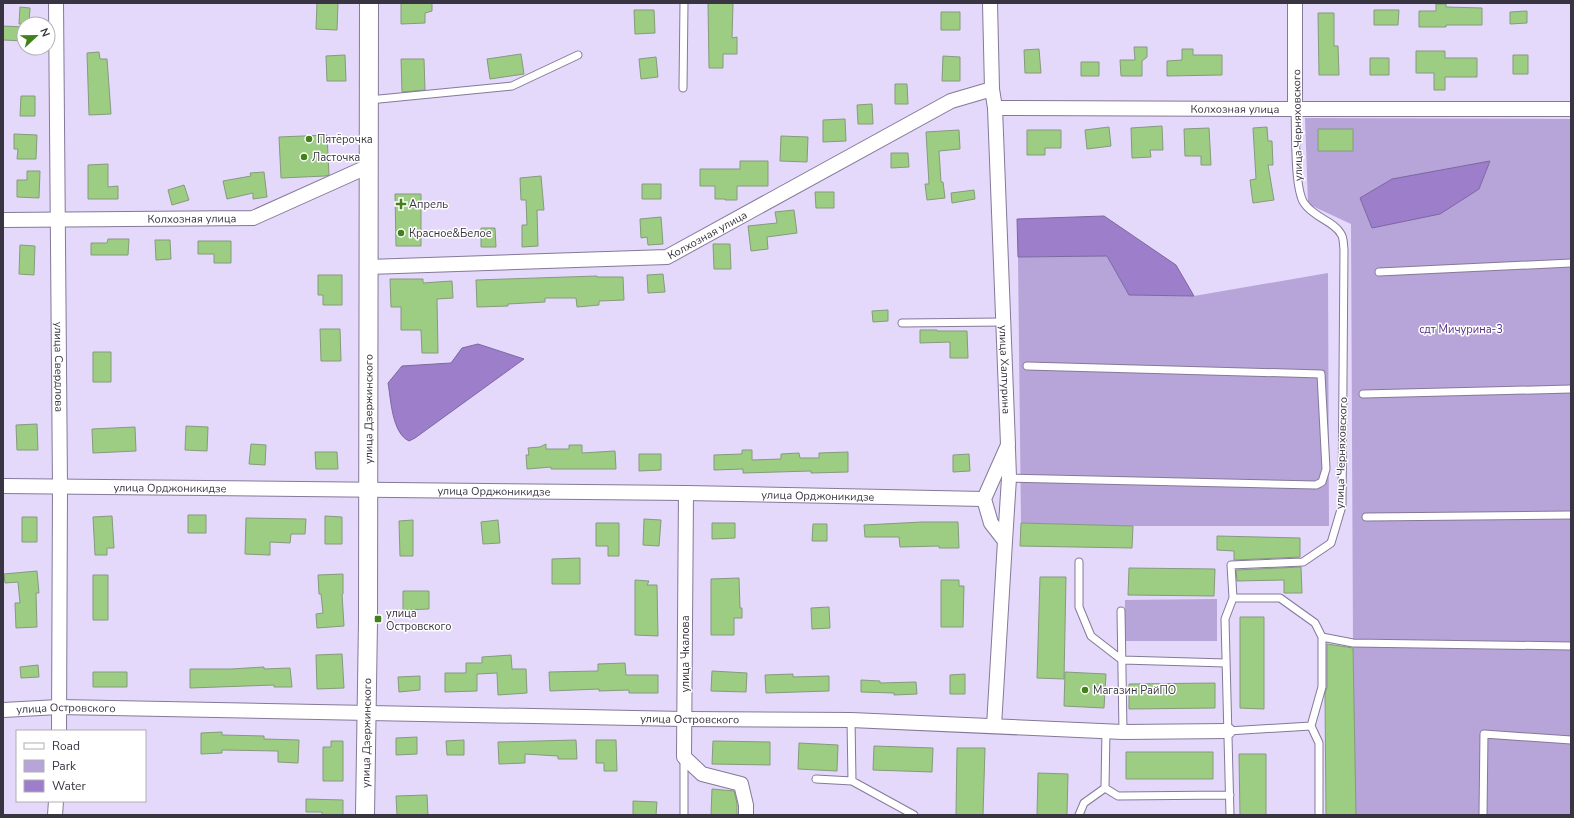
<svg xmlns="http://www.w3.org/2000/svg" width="1574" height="818" font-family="'Nunito Sans',sans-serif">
	<rect width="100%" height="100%" fill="#e4d8fb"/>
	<!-- green -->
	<path fill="#b7a4d9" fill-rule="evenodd" d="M1305,118L1571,119V815H1355L1353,643L1351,224L1308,204ZM1490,161L1479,189L1372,227L1360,198Z
		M1107,256L1129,295L1194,296L1328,273L1329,526H1133L1021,523L1018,257Z
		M1217,599V641H1124L1125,600Z"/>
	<!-- water -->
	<path fill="#9c7eca" stroke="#7e68a1" d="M1490,161L1479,189L1440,214L1372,228L1360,198L1392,179Z
		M1104,216L1176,265L1194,296L1129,295L1107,256L1018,257L1017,219Z
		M478,344L524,359L415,438L409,441C392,433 391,400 388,383L402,366L451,363L462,348Z"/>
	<!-- building -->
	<path fill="#9ccd83" stroke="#869a7c" d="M317,3H338L337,30L316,29Z
		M401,3H432V11L425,13V23L401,24Z
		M708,3H733L732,38L737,37V54H723V68H709Z
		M1436,4H1446V7L1482,8V25H1446V27H1419V11H1436Z
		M20,7L30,8L29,24H19Z
		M634,10H654L655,33L635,34Z
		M1374,10H1399L1398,25H1374Z
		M1527,11V23L1510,24V12Z
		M941,12H960V30H941Z
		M1318,13H1334V46H1338L1339,75H1319Z
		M3,26L24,27V41L3,40Z
		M1134,47H1147V57L1142,61V76H1121L1120,60H1135Z
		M1039,49L1041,73H1025L1024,50Z
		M1182,49H1193V55H1222V75L1167,76V61L1182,60Z
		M1416,51H1445V58H1477V77H1445V90H1434V73H1416Z
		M99,52L100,59H107L111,114L89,115L87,53Z
		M521,54L524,74L490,79L487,59Z
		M345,55L346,81H327L326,56Z
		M1513,55H1528V74H1513Z
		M943,56L960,57V81H942Z
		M656,57L658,77L641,79L639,59Z
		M1370,58H1389V75H1370Z
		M401,59H424L425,90L402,92Z
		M1081,62H1099V76H1081Z
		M895,84H907L908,104H895Z
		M21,96H35V116H20Z
		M872,104L873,124H858L857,105Z
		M845,119L846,141L823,142V120Z
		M1162,126L1163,150H1150L1151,157L1132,158L1131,128Z
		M1109,127L1111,146L1087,149L1085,130Z
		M1267,127L1268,141H1272L1273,165H1268L1274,200L1253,203L1250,180L1256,179L1253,128Z
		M1209,128L1211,165H1201V156H1185L1184,129Z
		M1318,129H1353V151H1318Z
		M959,130L960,149L939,151L941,182H943L945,198L927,200L925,184H929L926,132Z
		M1027,130H1061V148H1045V155H1027Z
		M14,134L37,135L36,159H17L18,149H14Z
		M327,135L329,175L325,176L281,178L279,137Z
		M781,136L808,137L807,162L780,161Z
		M891,153H908L909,167L891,168Z
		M740,161H768V186H737V200H725V199H715V186H700V169H740Z
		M108,164V187L118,186V199H88V165Z
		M27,171H40L39,198L17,197V180H27Z
		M264,172L267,197L253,199V193L227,199L223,181L251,176L250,173Z
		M541,176L544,210H537L538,246L522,247V225H527L526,200H521L520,178Z
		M642,184H661V199H642Z
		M184,185L189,200L172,205L168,190Z
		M974,190L975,199L952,203L951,193Z
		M815,192H834V208H816Z
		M395,194H421V246H396Z
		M794,210L797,233L767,237L768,249L751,251L748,226L777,223L775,212Z
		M661,217L663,244L648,245L647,237L641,238L640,219Z
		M481,228H495L496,247H481Z
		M108,239H129L128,255H91V243H107Z
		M155,240H170L171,259L156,260Z
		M198,241H231V263H214V254H198Z
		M713,244H730L731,269H714Z
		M20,245L35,246L34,275L19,274Z
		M663,274L665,292L648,293L647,275Z
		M318,275H342V305H323V295H318Z
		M597,276V277H623L624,300L599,301V305L577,307L576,298H545V302L508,304V306L477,307L476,280Z
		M390,279H423V283L452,281L453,298L437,299L438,353H422L421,330H401V307H391Z
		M888,310V321L873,322L872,311Z
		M320,329H340L341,361H321Z
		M920,330H937V331H967L968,358H950V342L920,343Z
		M93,352H111V382H93Z
		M37,424L38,450H17L16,425Z
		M186,426L208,427L207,451L185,450Z
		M135,427L136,451L93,453L92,429Z
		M251,444L266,445L265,465L249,464Z
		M546,444V449H569V445H582V453L615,451L616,469H551V467L527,469L526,455H529L528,448L540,447Z
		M742,450H752V460L781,459V454L799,453L800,458H819V453L848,452V472L811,473V471L743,473V469L714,470V455L742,454Z
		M315,452H337L338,469H316Z
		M639,454H661V470L639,471Z
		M969,454L970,471L953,472V455Z
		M188,515H206V533H188Z
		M112,516L114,548H107V555H95L93,517Z
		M325,516L342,517V544H325Z
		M22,517H37V542H22Z
		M246,518L306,519L305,534H291L290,543L270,542V555L245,554Z
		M644,519L661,520L659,546L643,545Z
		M413,520V556H400L399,521Z
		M498,520L500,543L483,544L481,522Z
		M922,522H958L959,548H939V546L900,547L899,537H865L864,525Z
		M596,523H619V556H608V546H596Z
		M712,523H735V538L712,539Z
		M1021,523L1133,526L1132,548L1020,546Z
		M813,524H827V541H812Z
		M1217,536L1300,538V557L1234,560V551L1217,550Z
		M580,558V584H552V559Z
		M1301,567L1302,593H1284V580L1237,581L1236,570Z
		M1129,568L1215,569L1214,596L1128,595Z
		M37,571L39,593H36L37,627L16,628L15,603H20L18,582L5,583L4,574Z
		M343,574V594H342L344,626L317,628L316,614L323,613L321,594H319L318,575Z
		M93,575H108V620H93Z
		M1040,577H1066L1064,679L1037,678Z
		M739,578L740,608H742V618H734V635H711V579Z
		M635,580L649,581L647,585H657L658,636L635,635Z
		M941,580H959V586H964L963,627H941Z
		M403,591H429V609L403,610Z
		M829,607L830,628L812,629L811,608Z
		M1240,617H1264V709L1240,708Z
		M1327,644L1353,648L1356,815H1326L1325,694L1327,687Z
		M342,654L344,688L317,689L316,655Z
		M511,655L512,669H526L527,693L498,695L497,673L477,674V691L445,692V673H466V663H482V657Z
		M625,663L626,675H658V693H629V690L599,691V689L550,691L549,672L598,671V664Z
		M38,665L39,677L21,678L20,667Z
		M264,667V669L290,668L292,687H274V685L190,688V669H231Z
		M712,671L747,673L746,692L711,691Z
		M93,672H127V687H93Z
		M1065,672L1106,674L1104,708L1064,706Z
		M793,674V677L829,676V691L766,693L765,675Z
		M965,674V694H950V675Z
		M420,676V690L399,692L398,677Z
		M861,680L880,681V683L916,682L917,694L894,695V693L861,692Z
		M1215,683V708L1129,709V684Z
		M222,732V735L264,736V739L299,740L298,763L278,762V751L222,750V753L201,754V733Z
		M417,737V754L396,755V738Z
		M464,740V755H447L446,741Z
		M576,740L577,759H558V756L525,754V763L499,764L498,742Z
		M596,740H616L617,771H604V763H596Z
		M331,741H343V781H323V747H331Z
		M713,741L770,742V765L712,764Z
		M799,743L838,745L837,771L798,769Z
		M874,746L933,748L932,772L873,770Z
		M957,748H985L983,815H956Z
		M1126,752H1213V779H1126Z
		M1239,754H1266V815H1240Z
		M1038,773L1068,774L1067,815H1037Z
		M712,789L734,791L737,803V815H711Z
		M427,795L428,815H397L396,796Z
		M306,799L343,800V815H322V812H306Z
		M633,801L657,802L656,815H633Z"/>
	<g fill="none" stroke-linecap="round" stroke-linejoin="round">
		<defs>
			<path id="service" d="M683,88L684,3
				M369,100L512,86L578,55
				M1295,109C1296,130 1294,188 1304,203C1314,218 1334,221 1341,234C1344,238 1343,244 1344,249L1342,506L1331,543L1303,562L1231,565L1233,598H1280L1315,623L1322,637V687L1311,726L1319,743V815
				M1379,272L1571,263
				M902,323L1003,322
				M1363,394L1571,389
				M1009,478L1316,485L1322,482L1326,469L1321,374L1027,366
				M1366,517L1571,515
				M1079,562V607L1091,636L1122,660L1226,663
				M1121,611L1123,732
				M1322,637L1353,643L1571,646
				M1228,731L1311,726
				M684,759V815
				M816,779L852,781L851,720
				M852,781L914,815
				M1105,788L1118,796L1230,795
				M1079,815L1084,803L1105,788L1106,730
				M1230,815L1225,619L1233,598
				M1483,815L1484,734L1571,740"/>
			<g id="minor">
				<path id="s1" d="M56,3L60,487L59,731"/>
				<path id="s2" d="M990,3L992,89L995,108L1008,445L984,499L991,523L1005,541L994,726"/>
				<path d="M1295,3V109"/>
				<path id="s3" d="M995,108L1295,109H1571"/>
				<path id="s4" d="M3,220L253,218L369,166"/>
				<path id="s5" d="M368,267L667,257L951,101L992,89"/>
				<path id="s6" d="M3,486L686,493L984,499"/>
				<path d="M686,493L684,757L702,774L741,784L746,805V815"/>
				<path d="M1005,541L1009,478L1008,449"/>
				<path id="s7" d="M3,710L59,707L684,719L851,720L1123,732L1228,731"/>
				<path d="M55,815L56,801"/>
			</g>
			<g id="tertiary">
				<path id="s8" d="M365,815L368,621L369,3"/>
			</g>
		</defs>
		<!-- service casing -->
		<use href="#service" stroke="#857999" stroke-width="9"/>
		<!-- minor casing -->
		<use href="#minor" stroke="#857999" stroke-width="16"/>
		<!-- tertiary casing -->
		<use href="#tertiary" stroke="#857999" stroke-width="20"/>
		<!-- service -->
		<use href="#service" stroke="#fff" stroke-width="7"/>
		<!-- minor -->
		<use href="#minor" stroke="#fff" stroke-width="14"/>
		<!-- tertiary -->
		<use href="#tertiary" stroke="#fff" stroke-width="18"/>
	</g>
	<!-- markers -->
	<g fill="#437f1a" stroke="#fff" stroke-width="1.5">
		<circle cx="309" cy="139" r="4"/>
		<circle cx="304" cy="157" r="4"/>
		<path d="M399 198h4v4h4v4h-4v4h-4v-4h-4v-4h4z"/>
		<circle cx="401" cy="233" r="4"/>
		<rect x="374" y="615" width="8" height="8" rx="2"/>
		<circle cx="1085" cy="690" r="4"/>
	</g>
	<g text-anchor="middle" stroke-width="3" stroke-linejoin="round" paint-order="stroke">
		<!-- street labels -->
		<g font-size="11" fill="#393442" stroke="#fff">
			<text dy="4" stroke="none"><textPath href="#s3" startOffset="240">Колхозная улица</textPath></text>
			<text transform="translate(1297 125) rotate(-91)" y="4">улица Черняховского</text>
			<text dy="4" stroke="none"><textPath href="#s4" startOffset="189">Колхозная улица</textPath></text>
			<text dy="4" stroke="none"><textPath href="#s5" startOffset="345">Колхозная улица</textPath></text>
			<text dy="4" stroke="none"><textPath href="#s1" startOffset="364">улица Свердлова</textPath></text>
			<text dy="4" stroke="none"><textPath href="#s2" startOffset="367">улица Халтурина</textPath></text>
			<text dy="4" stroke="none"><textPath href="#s8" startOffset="406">улица Дзержинского</textPath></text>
			<text transform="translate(1341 453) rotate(-88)" y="4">улица Черняховского</text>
			<text dy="4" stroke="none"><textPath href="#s6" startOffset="167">улица Орджоникидзе</textPath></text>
			<text dy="4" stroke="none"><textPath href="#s6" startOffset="491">улица Орджоникидзе</textPath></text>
			<text dy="4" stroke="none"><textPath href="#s6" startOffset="815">улица Орджоникидзе</textPath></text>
			<text transform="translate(685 654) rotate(-90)" y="4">улица Чкалова</text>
			<text dy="4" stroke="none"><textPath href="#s7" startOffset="63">улица Островского</textPath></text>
			<text dy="4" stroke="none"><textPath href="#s7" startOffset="687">улица Островского</textPath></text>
			<text dy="4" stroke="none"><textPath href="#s8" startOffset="82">улица Дзержинского</textPath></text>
		</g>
		<!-- poi labels -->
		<g font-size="11" fill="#393442" stroke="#fff" text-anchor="start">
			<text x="317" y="143">Пятёрочка</text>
			<text x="312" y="161">Ласточка</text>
			<text x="409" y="208">Апрель</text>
			<text x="409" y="237">Красное&amp;Белое</text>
			<text x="386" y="617">улица<tspan x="386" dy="13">Островского</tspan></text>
			<text x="1093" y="694">Магазин РайПО</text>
		</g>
		<!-- park labels -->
		<g font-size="11" fill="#542b84" stroke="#fff">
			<text x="1461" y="333">сдт Мичурина-3</text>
		</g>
	</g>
	<!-- border -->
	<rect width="1574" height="818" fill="none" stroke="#393442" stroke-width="8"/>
	<!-- legend -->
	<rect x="16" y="730" width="130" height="72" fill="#ffffff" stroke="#b0aeb3"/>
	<rect x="24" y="743" width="20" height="6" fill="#ffffff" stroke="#b0aeb3"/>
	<text x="52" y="750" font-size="12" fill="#393442">Road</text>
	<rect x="24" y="760" width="20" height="12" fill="#b7a4d9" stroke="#b0aeb3"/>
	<text x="52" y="770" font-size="12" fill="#393442">Park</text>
	<rect x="24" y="780" width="20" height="12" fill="#9c7eca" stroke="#b0aeb3"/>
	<text x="52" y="790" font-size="12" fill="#393442">Water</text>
	<!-- north arrow -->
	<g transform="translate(36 36) rotate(68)"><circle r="19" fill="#ffffff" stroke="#b0aeb3"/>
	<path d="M0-3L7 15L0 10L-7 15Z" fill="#437f1a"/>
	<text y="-6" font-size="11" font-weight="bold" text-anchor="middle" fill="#393442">N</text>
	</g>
</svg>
